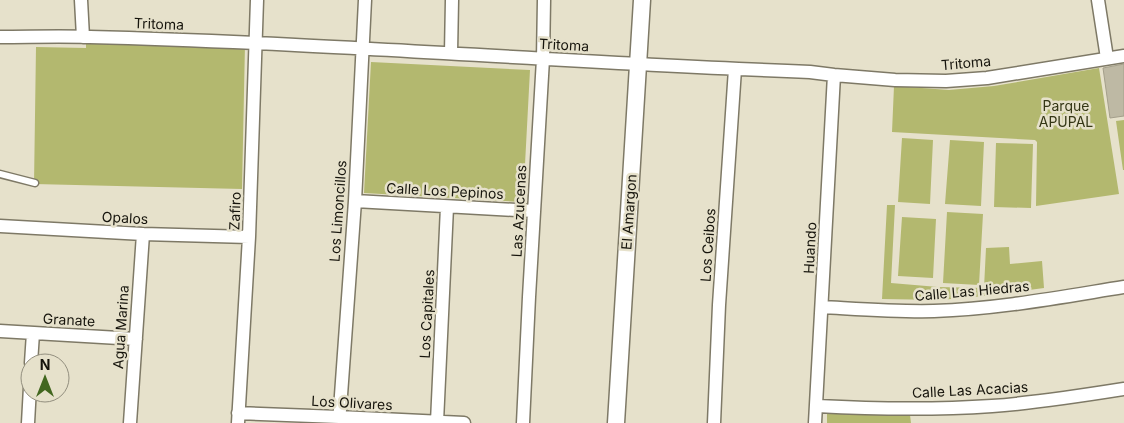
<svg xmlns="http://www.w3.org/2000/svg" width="1124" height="423" font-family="Inter,sans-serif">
	<rect width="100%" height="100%" fill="#e6e1cb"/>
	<!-- green -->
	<path fill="#b3b86f" d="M86,40L245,44L242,189L34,184L36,47L86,48Z
		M371,62L530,70L523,202L364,193Z
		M1099,68L1119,194L1036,206L1037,142L1035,140L892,132L894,86L949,90L994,86Z
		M1124,120V170H1123L1116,121Z
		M902,138L933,140L930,204L898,202Z
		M950,140L984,142L981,206L945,204Z
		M996,143L1033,144L1031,208L994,207Z
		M887,205H895L891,283L938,287L984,288L986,248L1009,247L1010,264L1042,261L1044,288L984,296L940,300L882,299Z
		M947,212L983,214L979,285L943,283Z
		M902,217L936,219L933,278L898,276Z
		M827,410L910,415L911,423H827Z"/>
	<!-- building -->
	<path fill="#beb9a4" stroke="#a49f8b" d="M1124,64V116L1110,118L1103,68Z"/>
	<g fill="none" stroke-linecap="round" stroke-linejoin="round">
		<defs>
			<path id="service" d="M0,174L35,183"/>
			<path id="minor" d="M81,0L83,37
				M1098,0L1107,58
				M0,37C30,37 60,36 90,37C330,43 569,63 810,72L834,75L895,80L946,81L987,78L1124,56
				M451,53L452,0
				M355,201L534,211
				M0,226L143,234L249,237
				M822,307C859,309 897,312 934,311C998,309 1061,297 1124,287
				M0,331L136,339
				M31,363L33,333
				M817,406C875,409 933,410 992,406C1036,403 1080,396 1124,389
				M238,413L339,417L464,423
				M437,422L447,207
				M28,423L30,387
				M130,423L143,234
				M238,423L249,237L257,0
				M339,423L355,201L365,0
				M523,423L529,297L543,59L544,0
				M714,423L719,305L735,69
				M815,423L834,75"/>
			<path id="tertiary" d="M616,423L642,0"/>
		</defs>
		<!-- service casing -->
		<use href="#service" stroke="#7e7966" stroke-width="9"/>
		<!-- minor casing -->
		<use href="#minor" stroke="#7e7966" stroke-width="15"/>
		<!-- tertiary casing -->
		<use href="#tertiary" stroke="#7e7966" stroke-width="19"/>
		<!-- service -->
		<use href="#service" stroke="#fff" stroke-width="6"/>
		<!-- minor -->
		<use href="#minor" stroke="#fff" stroke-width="12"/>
		<!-- tertiary -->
		<use href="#tertiary" stroke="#fff" stroke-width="16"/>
	</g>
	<g text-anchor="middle" stroke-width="5" stroke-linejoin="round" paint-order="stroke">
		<!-- street labels -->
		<g font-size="14" fill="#16140c" stroke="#e6e1cb">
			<text transform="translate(159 24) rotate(2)" y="5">Tritoma</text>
			<text transform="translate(564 45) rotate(3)" y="5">Tritoma</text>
			<text transform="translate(966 63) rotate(-5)" y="5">Tritoma</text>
			<text transform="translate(445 191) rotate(3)" y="5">Calle Los Pepinos</text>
			<text transform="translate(235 211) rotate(-88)" y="5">Zafiro</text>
			<text transform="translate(338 211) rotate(-86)" y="5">Los Limoncillos</text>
			<text transform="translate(519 211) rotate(-87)" y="5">Las Azucenas</text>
			<text transform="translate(629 212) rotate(-86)" y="5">El Amargon</text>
			<text transform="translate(125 218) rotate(3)" y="5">Opalos</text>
			<text transform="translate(708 245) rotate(-86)" y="5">Los Ceibos</text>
			<text transform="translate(810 248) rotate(-87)" y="5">Huando</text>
			<text transform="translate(972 291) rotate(-5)" y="5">Calle Las Hiedras</text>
			<text transform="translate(427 314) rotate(-87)" y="5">Los Capitales</text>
			<text transform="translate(69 320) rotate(3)" y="5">Granate</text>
			<text transform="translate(121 327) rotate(-86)" y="5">Agua Marina</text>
			<text transform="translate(970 390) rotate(-3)" y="5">Calle Las Acacias</text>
			<text transform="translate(352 403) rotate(3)" y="5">Los Olivares</text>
		</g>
		<!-- park labels -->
		<g font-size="14" fill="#353716" stroke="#e6e1cb">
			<text x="1066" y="111">Parque<tspan x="1066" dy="16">APUPAL</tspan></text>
		</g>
	</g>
	<!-- north arrow -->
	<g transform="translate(45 378)"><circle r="24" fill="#e6e1cb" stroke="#938f7f"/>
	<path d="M0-4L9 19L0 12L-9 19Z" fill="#42671f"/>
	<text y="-8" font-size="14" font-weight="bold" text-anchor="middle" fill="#16140c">N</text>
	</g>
</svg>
